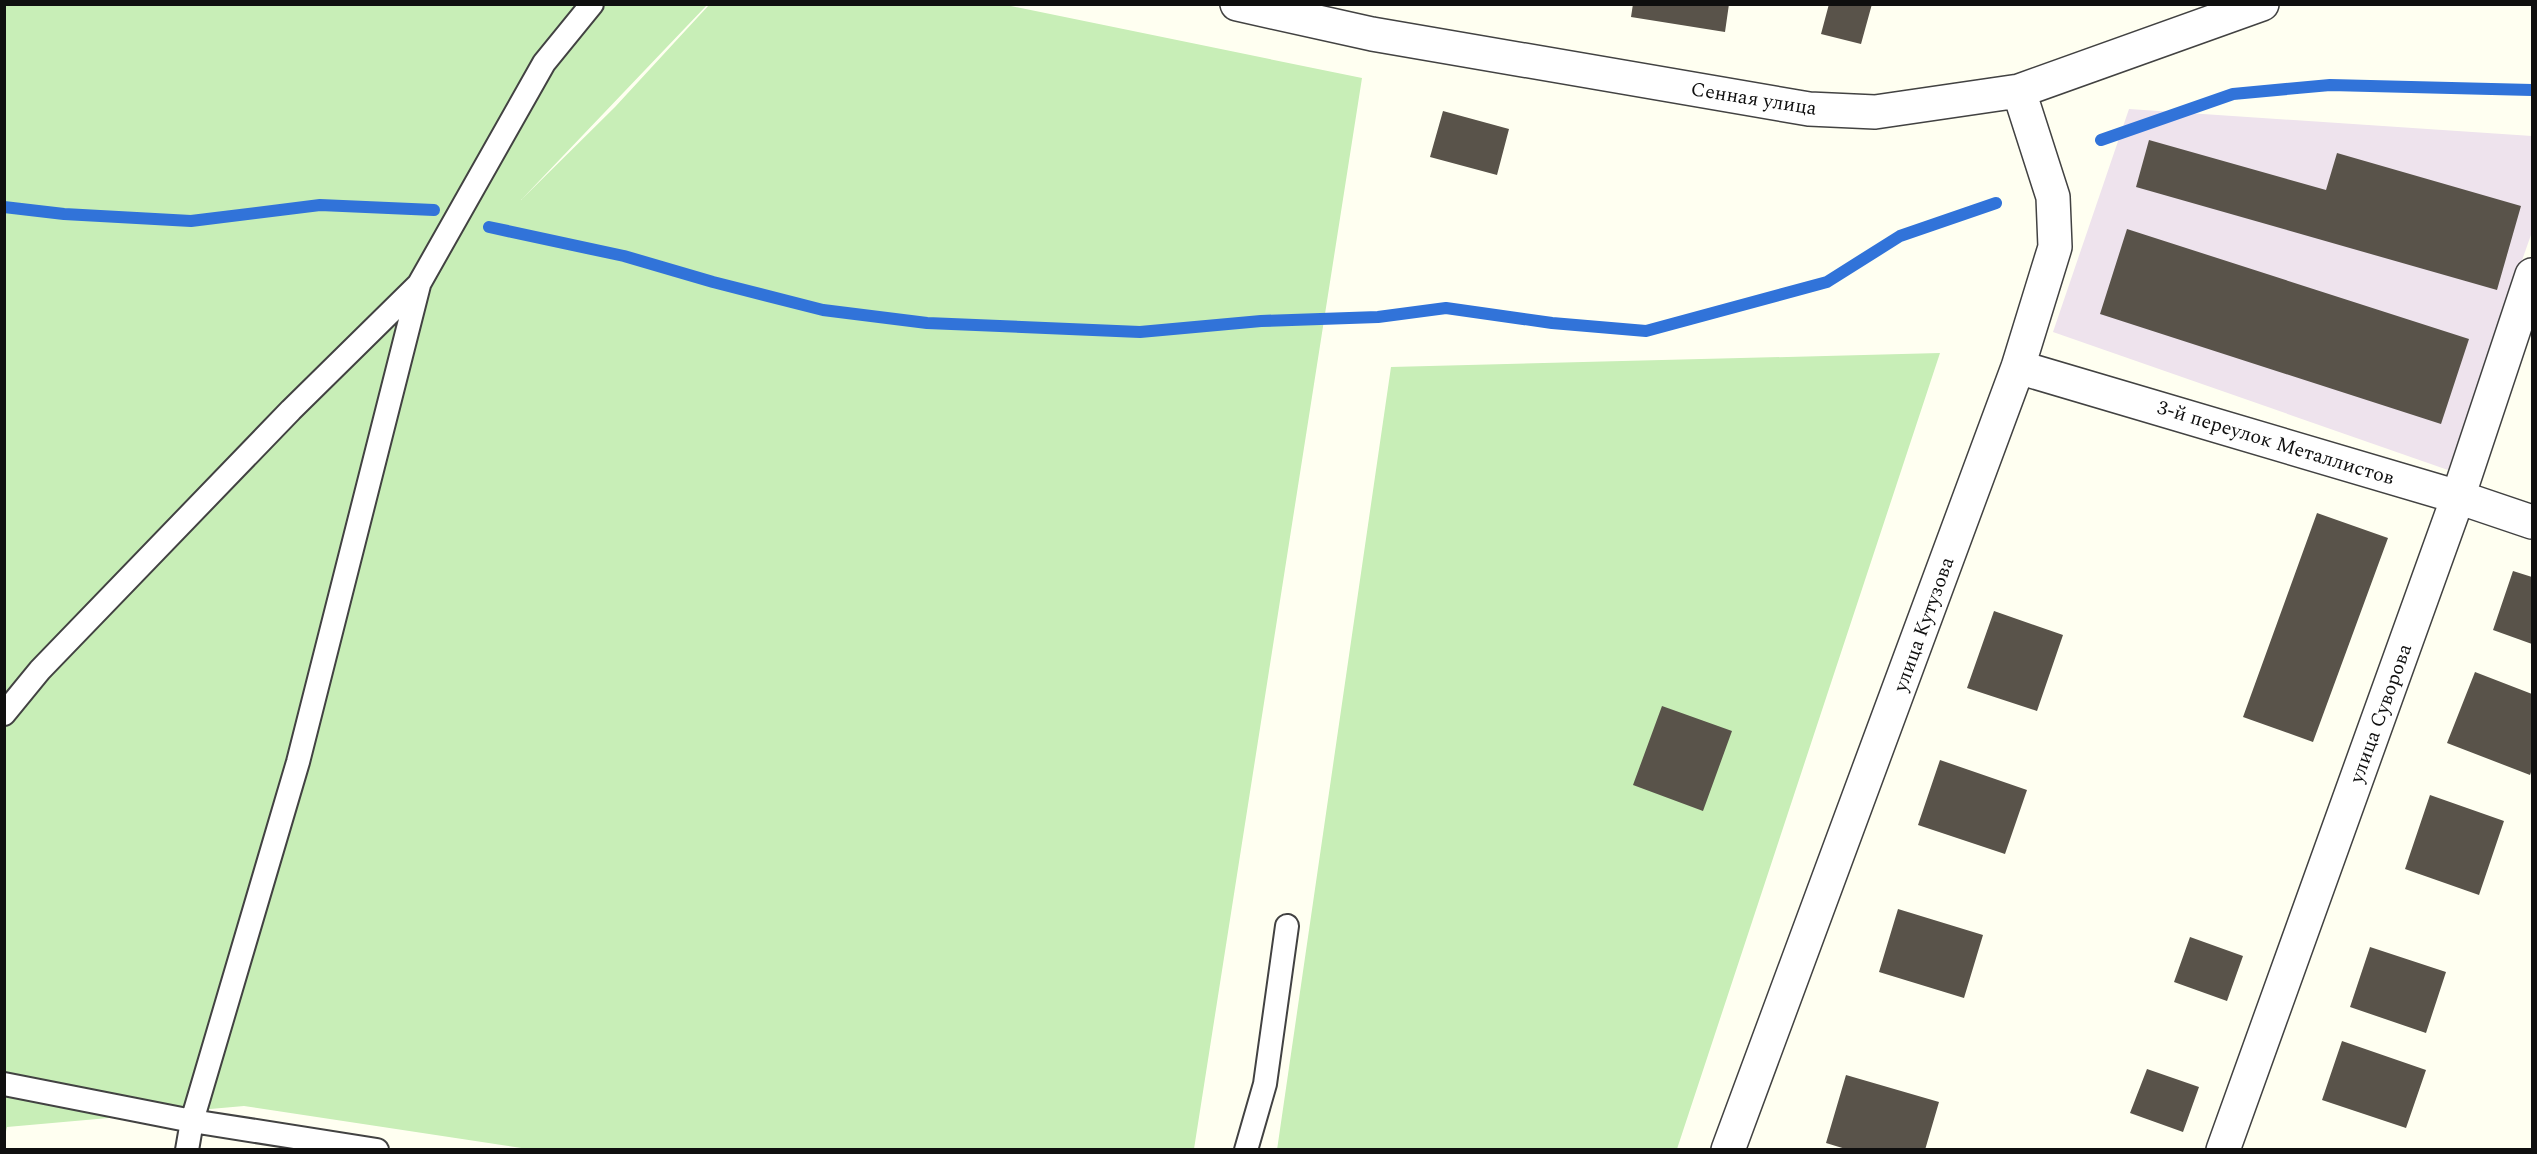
<svg xmlns="http://www.w3.org/2000/svg" width="2537" height="1154" font-family="Spectral,serif">
	<rect width="100%" height="100%" fill="#fffff1"/>
	<!-- industrial -->
	<path fill="#eee3ed" d="M2129,109L2532,136V232L2448,470L2053,332Z"/>
	<!-- green -->
	<path fill="#c8eeb7" d="M5,5H707L521,200L615,107L709,5H1006L1362,78L1194,1149L535,1150L244,1106L7,1127L5,1136Z
		M1940,353L1677,1149L1277,1150L1391,367Z"/>
	<g fill="none" stroke-linecap="round" stroke-linejoin="round">
		<!-- stream -->
		<path stroke="#3173d9" stroke-width="12" d="M2101,140L2233,94L2330,85L2532,90
			M4,207L64,214L191,221L320,205L434,210
			M489,227L624,256L713,282L823,310L927,323L1140,332L1261,321L1378,317L1446,308L1552,323L1646,331L1827,282L1900,236L1996,203"/>
	</g>
	<!-- building -->
	<path fill="#59534a" d="M1633,4H1729L1725,32L1631,17Z
		M1829,4H1872L1861,44L1821,34Z
		M1443,111L1509,129L1497,175L1430,157Z
		M2149,140L2326,190L2337,153L2521,206L2497,290L2136,187Z
		M2127,229L2469,339L2441,424L2100,314Z
		M2317,513L2388,538L2313,742L2243,717Z
		M2513,571L2532,577V644L2493,630Z
		M1994,611L2063,635L2037,711L1967,688Z
		M2475,672L2532,694V769L2530,775L2447,743Z
		M1662,706L1732,731L1703,811L1633,785Z
		M1940,760L2027,790L2005,854L1918,825Z
		M2430,795L2504,821L2479,895L2405,869Z
		M1898,909L1983,935L1964,998L1879,972Z
		M2190,937L2243,956L2227,1001L2174,982Z
		M2370,947L2446,972L2426,1033L2350,1007Z
		M2342,1041L2426,1070L2406,1128L2322,1100Z
		M2147,1069L2199,1087L2183,1132L2130,1113Z
		M1846,1075L1939,1102L1925,1150H1849L1826,1143Z"/>
	<g fill="none" stroke-linecap="round" stroke-linejoin="round">
		<defs>
			<path id="lane" d="M4,714L40,670L291,410L419,284L544,63L592,4
				M4,1084L192,1121L377,1150
				M187,1150L192,1121L298,762L419,285
				M1246,1150L1265,1084L1287,926"/>
			<path id="street" d="M1237,4L1372,34L1809,109L1875,112L2019,91L2262,4
				M2018,367L2458,497L2532,522
				M1728,1150L2018,367L2055,247L2053,197L2019,91
				M2223,1150L2458,497L2532,275"/>
		</defs>
		<!-- lane casing -->
		<use href="#lane" stroke="#424242" stroke-width="26"/>
		<!-- street casing -->
		<use href="#street" stroke="#424242" stroke-width="36"/>
		<!-- lane -->
		<use href="#lane" stroke="#fff" stroke-width="22"/>
		<!-- street -->
		<use href="#street" stroke="#fff" stroke-width="33"/>
	</g>
	<g text-anchor="middle" stroke-width="6" stroke-linejoin="round" paint-order="stroke">
		<!-- street labels -->
		<g font-size="20" fill="#0f0f0f" stroke="#fff">
			<text transform="translate(1754 98) rotate(9)" y="7">Сенная улица</text>
			<text transform="translate(2276 442) rotate(17)" y="7">3-й переулок Металлистов</text>
			<text transform="translate(1923 624) rotate(-70)" y="7">улица Кутузова</text>
			<text transform="translate(2380 713) rotate(-70)" y="7">улица Суворова</text>
		</g>
	</g>
	<!-- border -->
	<rect width="2537" height="1154" fill="none" stroke="#0f0f0f" stroke-width="12"/>
</svg>
